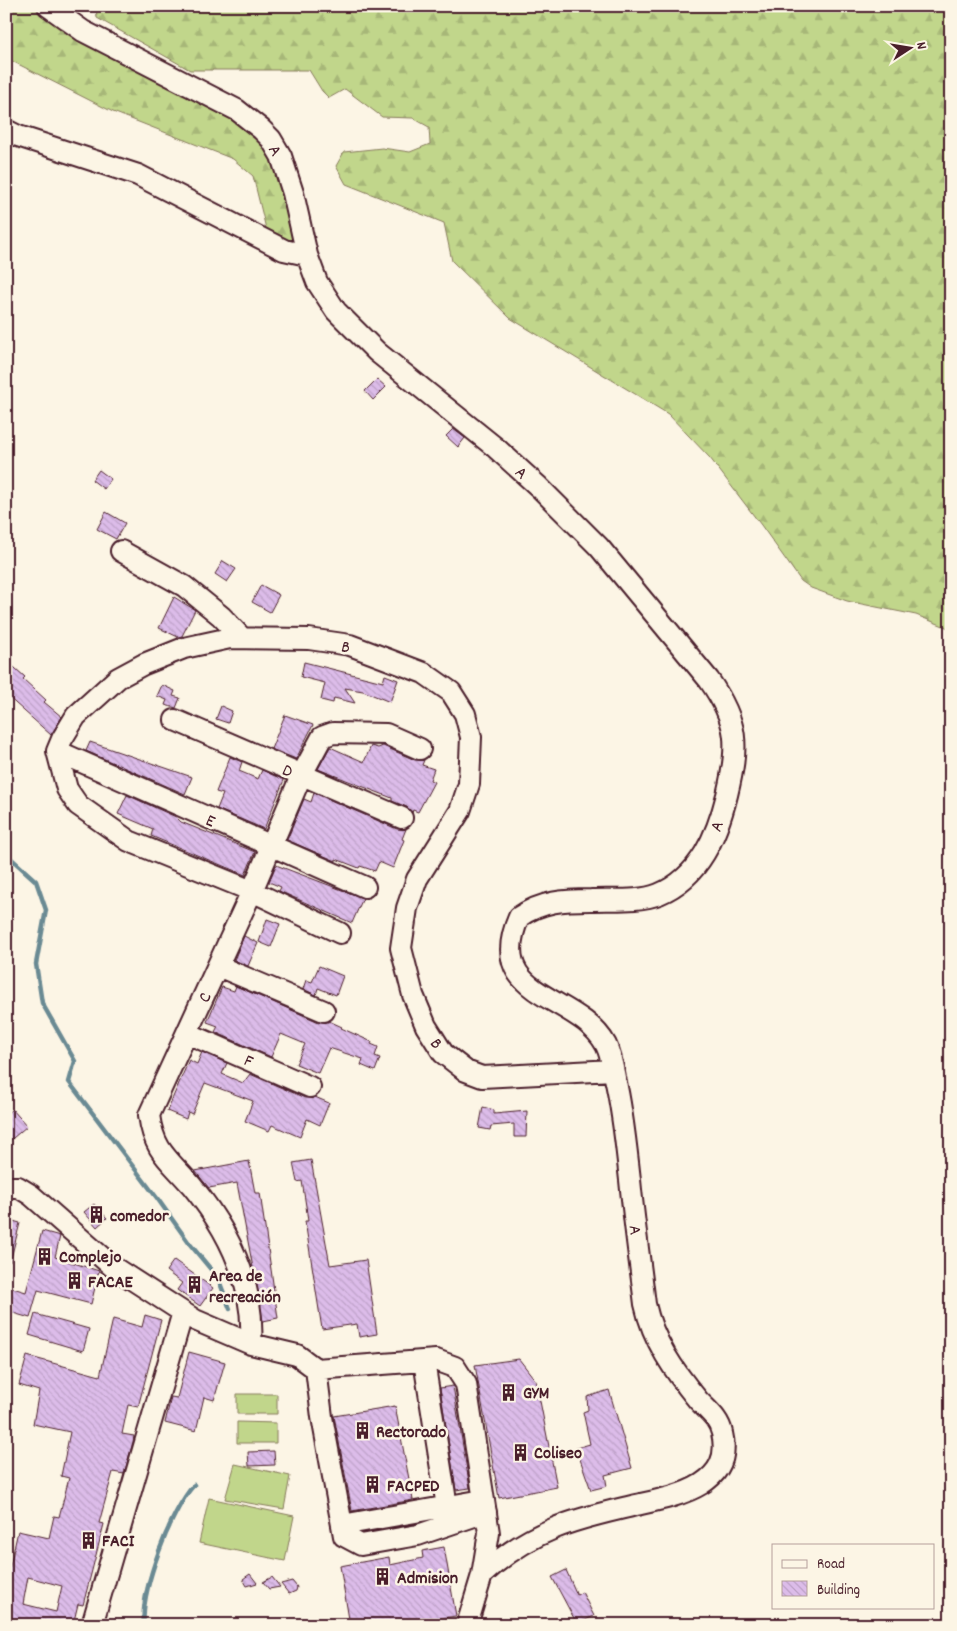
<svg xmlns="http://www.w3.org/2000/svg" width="957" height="1631" font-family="Dekko,sans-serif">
	<defs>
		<pattern id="forest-firs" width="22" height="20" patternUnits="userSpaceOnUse" patternTransform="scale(1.25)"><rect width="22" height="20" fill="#c1d68b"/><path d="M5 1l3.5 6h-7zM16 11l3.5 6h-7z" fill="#a7b778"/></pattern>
		<pattern id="building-back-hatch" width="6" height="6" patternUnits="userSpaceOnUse" patternTransform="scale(1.25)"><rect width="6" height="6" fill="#dcbce9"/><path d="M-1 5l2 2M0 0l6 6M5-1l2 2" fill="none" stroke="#bea1c8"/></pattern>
	</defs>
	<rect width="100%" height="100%" fill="#fcf5e5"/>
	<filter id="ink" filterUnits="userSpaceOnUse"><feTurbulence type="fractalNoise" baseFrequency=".02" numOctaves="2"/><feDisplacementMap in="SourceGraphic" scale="10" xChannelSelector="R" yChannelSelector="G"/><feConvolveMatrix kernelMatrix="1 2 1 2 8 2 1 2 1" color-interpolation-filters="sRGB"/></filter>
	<g filter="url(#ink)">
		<!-- forest -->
		<path fill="url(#forest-firs)" stroke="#867a5b" d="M6,6H35L80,40L233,118C283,159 285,185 296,246L268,237L253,176L233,159L113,112L6,58Z
			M96,6H951V629L916,615L847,601L811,588L801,581L761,525L710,458L668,414L510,318L452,261L444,223L346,184L336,166L344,152L382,148L410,152L430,144L429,127L413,118L382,117L345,89L329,98L322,91L309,70H190L97,18Z"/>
		<!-- pitch -->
		<path fill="#c1d68b" stroke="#867a5b" d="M237,1394H277V1414H237Z
			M237,1422L276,1423V1443H237Z
			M235,1464L290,1476L284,1509L225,1499Z
			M209,1498L294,1516L285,1561L199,1543Z"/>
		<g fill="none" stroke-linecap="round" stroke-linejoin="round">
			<!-- stream -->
			<path stroke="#6b8a93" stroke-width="4.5" d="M6,854L36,881L46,910L36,964L42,1003L75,1061L69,1082L157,1198L189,1243L218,1278L230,1309
				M144,1625C140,1591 171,1510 194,1485"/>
		</g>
		<!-- building -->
		<path fill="url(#building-back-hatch)" stroke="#4a1f2b" fill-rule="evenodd" d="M377,379L386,387L373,400L365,391Z
			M453,429L465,438L458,447L446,436Z
			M99,470L111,479L104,489L92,480Z
			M106,512L125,523L116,539L97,529Z
			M223,561L236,569L227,582L215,574Z
			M261,585L279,595L270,612L252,602Z
			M174,597L195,610L182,636L178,637L159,628Z
			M6,660L25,677L23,679L46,700L44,702L62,717L51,735L6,695Z
			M304,662L383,682L385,675L398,680L390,702L363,691L345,688L355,703L334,698L333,703L321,700L325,683L301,677Z
			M162,685L175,691L173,696L180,698L176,708L165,705L167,700L157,696Z
			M221,706L232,711L228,723L216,719Z
			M285,715L313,725L296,759L271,749Z
			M90,742L192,777L185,794L86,751Z
			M371,746L378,748L383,746L415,760H424L422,765L434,769L430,780L434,782L418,812L413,810L412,813L407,807L392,801V798L318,769L330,747L364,762Z
			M230,757L242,762L239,771L258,779L262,770L284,780L264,829L217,809L223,794L216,792Z
			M314,793L397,829H406L402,839L404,840L393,868L379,862L375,871L360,866L359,868L336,859V861L287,840L304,799L311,802Z
			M127,795L176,817L181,822L255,852L245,875L151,836L153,829L118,814Z
			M276,865L363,898L352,923L279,891L281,887L269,882Z
			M267,919L280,924L271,947L259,942Z
			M244,936L258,943L248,966L234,960Z
			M319,966L343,976L336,995L318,988L316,995L303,989L306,980L312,982Z
			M236,986L319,1022L329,1021L342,1027L341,1028L372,1042L371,1044L378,1047L375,1056L380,1058L375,1071L361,1065L363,1059L329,1048L318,1073L296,1064L305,1044L281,1034L271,1057L215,1032L218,1026L207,1022L222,987L234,991Z
			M202,1052L227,1063L222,1074L243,1083L250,1074L305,1098L315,1097L329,1103L320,1125L307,1119L300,1137L272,1125L269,1131L245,1121L253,1101L205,1083L192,1114L188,1112L186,1119L167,1111L189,1060L197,1064Z
			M483,1107L494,1110V1114L527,1111L526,1137H514V1124L491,1126L490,1130L479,1128Z
			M12,1109L27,1126L6,1144V1114Z
			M311,1160L330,1265L366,1260L377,1334L359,1337L357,1324L322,1329L305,1221H308L306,1206L302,1181L297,1182L293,1163Z
			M249,1161L255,1193H260L278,1318L263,1321L237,1183L209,1188L195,1171Z
			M94,1204L107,1218L97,1227L84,1212Z
			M6,1219L20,1223L10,1262H6Z
			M42,1231L60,1236L55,1257L99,1271L91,1304L38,1290L30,1318L6,1311V1286L26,1292Z
			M174,1260L213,1288L200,1306L177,1290L182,1283L166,1271Z
			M35,1314L89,1329L83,1351L29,1335Z
			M145,1315L161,1320L138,1407L128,1405L122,1434L134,1436L133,1442L124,1474L113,1472L99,1523L104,1524L83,1605L78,1604L73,1625H6V1584L18,1531L49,1538L54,1516L59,1517L69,1478L61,1476L70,1432L33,1424L39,1391L19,1385L27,1356L100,1376L113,1319L142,1327ZM28,1577L62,1586L56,1612L23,1604Z
			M189,1352L225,1362L214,1400L204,1397L196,1431L165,1423L171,1397L177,1398Z
			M519,1359L536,1381L557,1487L499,1498L475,1365Z
			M453,1386L470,1488L456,1490L440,1388Z
			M609,1390L632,1468L605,1475L607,1486L591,1490L576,1448L590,1444L583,1412L588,1410L587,1397Z
			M395,1406L413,1500L352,1511L334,1416Z
			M274,1451L275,1465L249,1466L248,1452Z
			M444,1547L456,1616L430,1620L431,1625H350L340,1566L389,1557L390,1565L423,1558L422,1551Z
			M566,1570L577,1595L582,1592L594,1616L577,1624L552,1577Z
			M250,1574L257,1583L247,1586L243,1579Z
			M272,1577L280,1587L269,1589L263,1582Z
			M292,1581L297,1587L296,1591L289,1594L281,1584Z"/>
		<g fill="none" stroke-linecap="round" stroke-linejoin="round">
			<defs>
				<path id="minor" d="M48,6L83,31L237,110L261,129L271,139L281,156L293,193L307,255L317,282L336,311L377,352L496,448L539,487L599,547L709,680C739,723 739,745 727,795C717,835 700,877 659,894C639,902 612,899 591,900C564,900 542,901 519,917C483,999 578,993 606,1045C611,1055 613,1067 615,1078C623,1112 626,1145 630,1180C634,1221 640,1263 645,1304C653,1341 674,1371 698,1400C707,1410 719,1418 722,1433C735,1488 671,1497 632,1506C607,1512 579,1518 555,1528C528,1539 504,1554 482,1575
					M6,130L18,136L138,175L284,250L307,255
					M121,551L184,586L221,616L242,638
					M175,720L402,818
					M57,751L365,887
					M340,933L252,891L129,841L78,805L67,789L57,751L62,739L76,716L118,678L144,664L184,648L230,638L309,639L350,645L424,673L451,692L465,714L471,737L469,784L460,811L417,879L407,908L401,948L413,995L426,1026L443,1053L466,1071L482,1077L613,1070
					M218,966L324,1011
					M187,1033L310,1087
					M6,1187H18L31,1195L113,1267L195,1320L251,1344L297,1355L316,1369L436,1360L455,1367L466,1384L489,1533L482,1575L467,1625
					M251,1344C255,1284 229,1231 192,1186C169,1159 154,1152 149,1115L252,891L301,776L322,737L333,733L386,734L420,749
					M424,1361L447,1507
					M316,1369L322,1417L344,1536L361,1545L418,1535L486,1512
					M342,1525L483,1500
					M92,1625L183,1312"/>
			</defs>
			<!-- minor casing -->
			<use href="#minor" stroke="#4a1f2b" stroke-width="24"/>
			<!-- minor -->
			<use href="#minor" stroke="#fcf5e5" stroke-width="20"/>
		</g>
	</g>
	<!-- icons -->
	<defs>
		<symbol id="building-bare" viewBox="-9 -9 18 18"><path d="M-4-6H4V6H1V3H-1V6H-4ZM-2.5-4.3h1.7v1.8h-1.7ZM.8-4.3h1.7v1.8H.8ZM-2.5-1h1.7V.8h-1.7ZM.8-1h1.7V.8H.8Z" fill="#4a1f2b" stroke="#fcf5e5" stroke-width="2.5" paint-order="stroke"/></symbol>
	</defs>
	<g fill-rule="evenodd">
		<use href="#building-bare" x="84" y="1202" width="25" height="25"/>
		<use href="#building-bare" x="32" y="1244" width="25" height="25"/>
		<use href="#building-bare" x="62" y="1268" width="25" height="25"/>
		<use href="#building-bare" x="182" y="1272" width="25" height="25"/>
		<use href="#building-bare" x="496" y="1380" width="25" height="25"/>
		<use href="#building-bare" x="350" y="1418" width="25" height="25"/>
		<use href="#building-bare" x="508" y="1440" width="25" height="25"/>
		<use href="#building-bare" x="360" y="1472" width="25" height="25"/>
		<use href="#building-bare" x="76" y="1528" width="25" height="25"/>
		<use href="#building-bare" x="370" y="1564" width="25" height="25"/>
	</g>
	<g text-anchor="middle" stroke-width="5" stroke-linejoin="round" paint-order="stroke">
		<!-- street labels -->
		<g font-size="18" fill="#4a1f2b" stroke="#fcf5e5">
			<text transform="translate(276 150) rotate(60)" y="6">A</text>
			<text transform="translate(522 472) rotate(42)" y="6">A</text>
			<text transform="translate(346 646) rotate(13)" y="6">B</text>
			<text transform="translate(288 770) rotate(24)" y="6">D</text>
			<text transform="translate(211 820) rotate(24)" y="6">E</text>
			<text transform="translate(716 826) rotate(-71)" y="6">A</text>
			<text transform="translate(204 997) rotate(-65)" y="6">C</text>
			<text transform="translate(437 1043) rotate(55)" y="6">B</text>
			<text transform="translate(249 1060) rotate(23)" y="6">F</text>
			<text transform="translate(636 1230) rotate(83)" y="6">A</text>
		</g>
		<!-- poi labels -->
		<g font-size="18" font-weight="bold" fill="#4a1f2b" stroke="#fcf5e5" text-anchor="start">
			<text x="110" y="1221">comedor</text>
			<text x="59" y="1262">Complejo</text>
			<text x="209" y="1281">Area de<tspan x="209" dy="21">recreación</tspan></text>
			<text x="88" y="1287">FACAE</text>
			<text x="523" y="1398">GYM</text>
			<text x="376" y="1437">Rectorado</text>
			<text x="534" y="1458">Coliseo</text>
			<text x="387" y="1491">FACPED</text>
			<text x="102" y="1546">FACI</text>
			<text x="397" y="1583">Admision</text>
		</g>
	</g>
	<!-- margin -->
	<rect width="957" height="1631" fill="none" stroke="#fcf5e5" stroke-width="25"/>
	<rect x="12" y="12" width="932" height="1606" fill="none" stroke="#4a1f2b" stroke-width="2" filter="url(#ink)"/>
	<!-- legend -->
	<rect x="772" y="1544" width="162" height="65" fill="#fcf5e5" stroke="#b59f9b"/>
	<rect x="782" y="1560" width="25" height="8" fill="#fcf5e5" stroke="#b59f9b"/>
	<text x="817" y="1568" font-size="15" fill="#4a1f2b">Road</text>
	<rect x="782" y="1581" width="25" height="15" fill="url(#building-back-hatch)" stroke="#b59f9b"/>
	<text x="817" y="1594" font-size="15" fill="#4a1f2b">Building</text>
	<!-- north arrow -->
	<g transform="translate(910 48) rotate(78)" stroke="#fcf5e5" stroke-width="4" paint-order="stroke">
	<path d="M0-4L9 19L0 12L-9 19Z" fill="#4a1f2b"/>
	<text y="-8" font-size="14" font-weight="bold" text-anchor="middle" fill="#4a1f2b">N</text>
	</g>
</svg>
